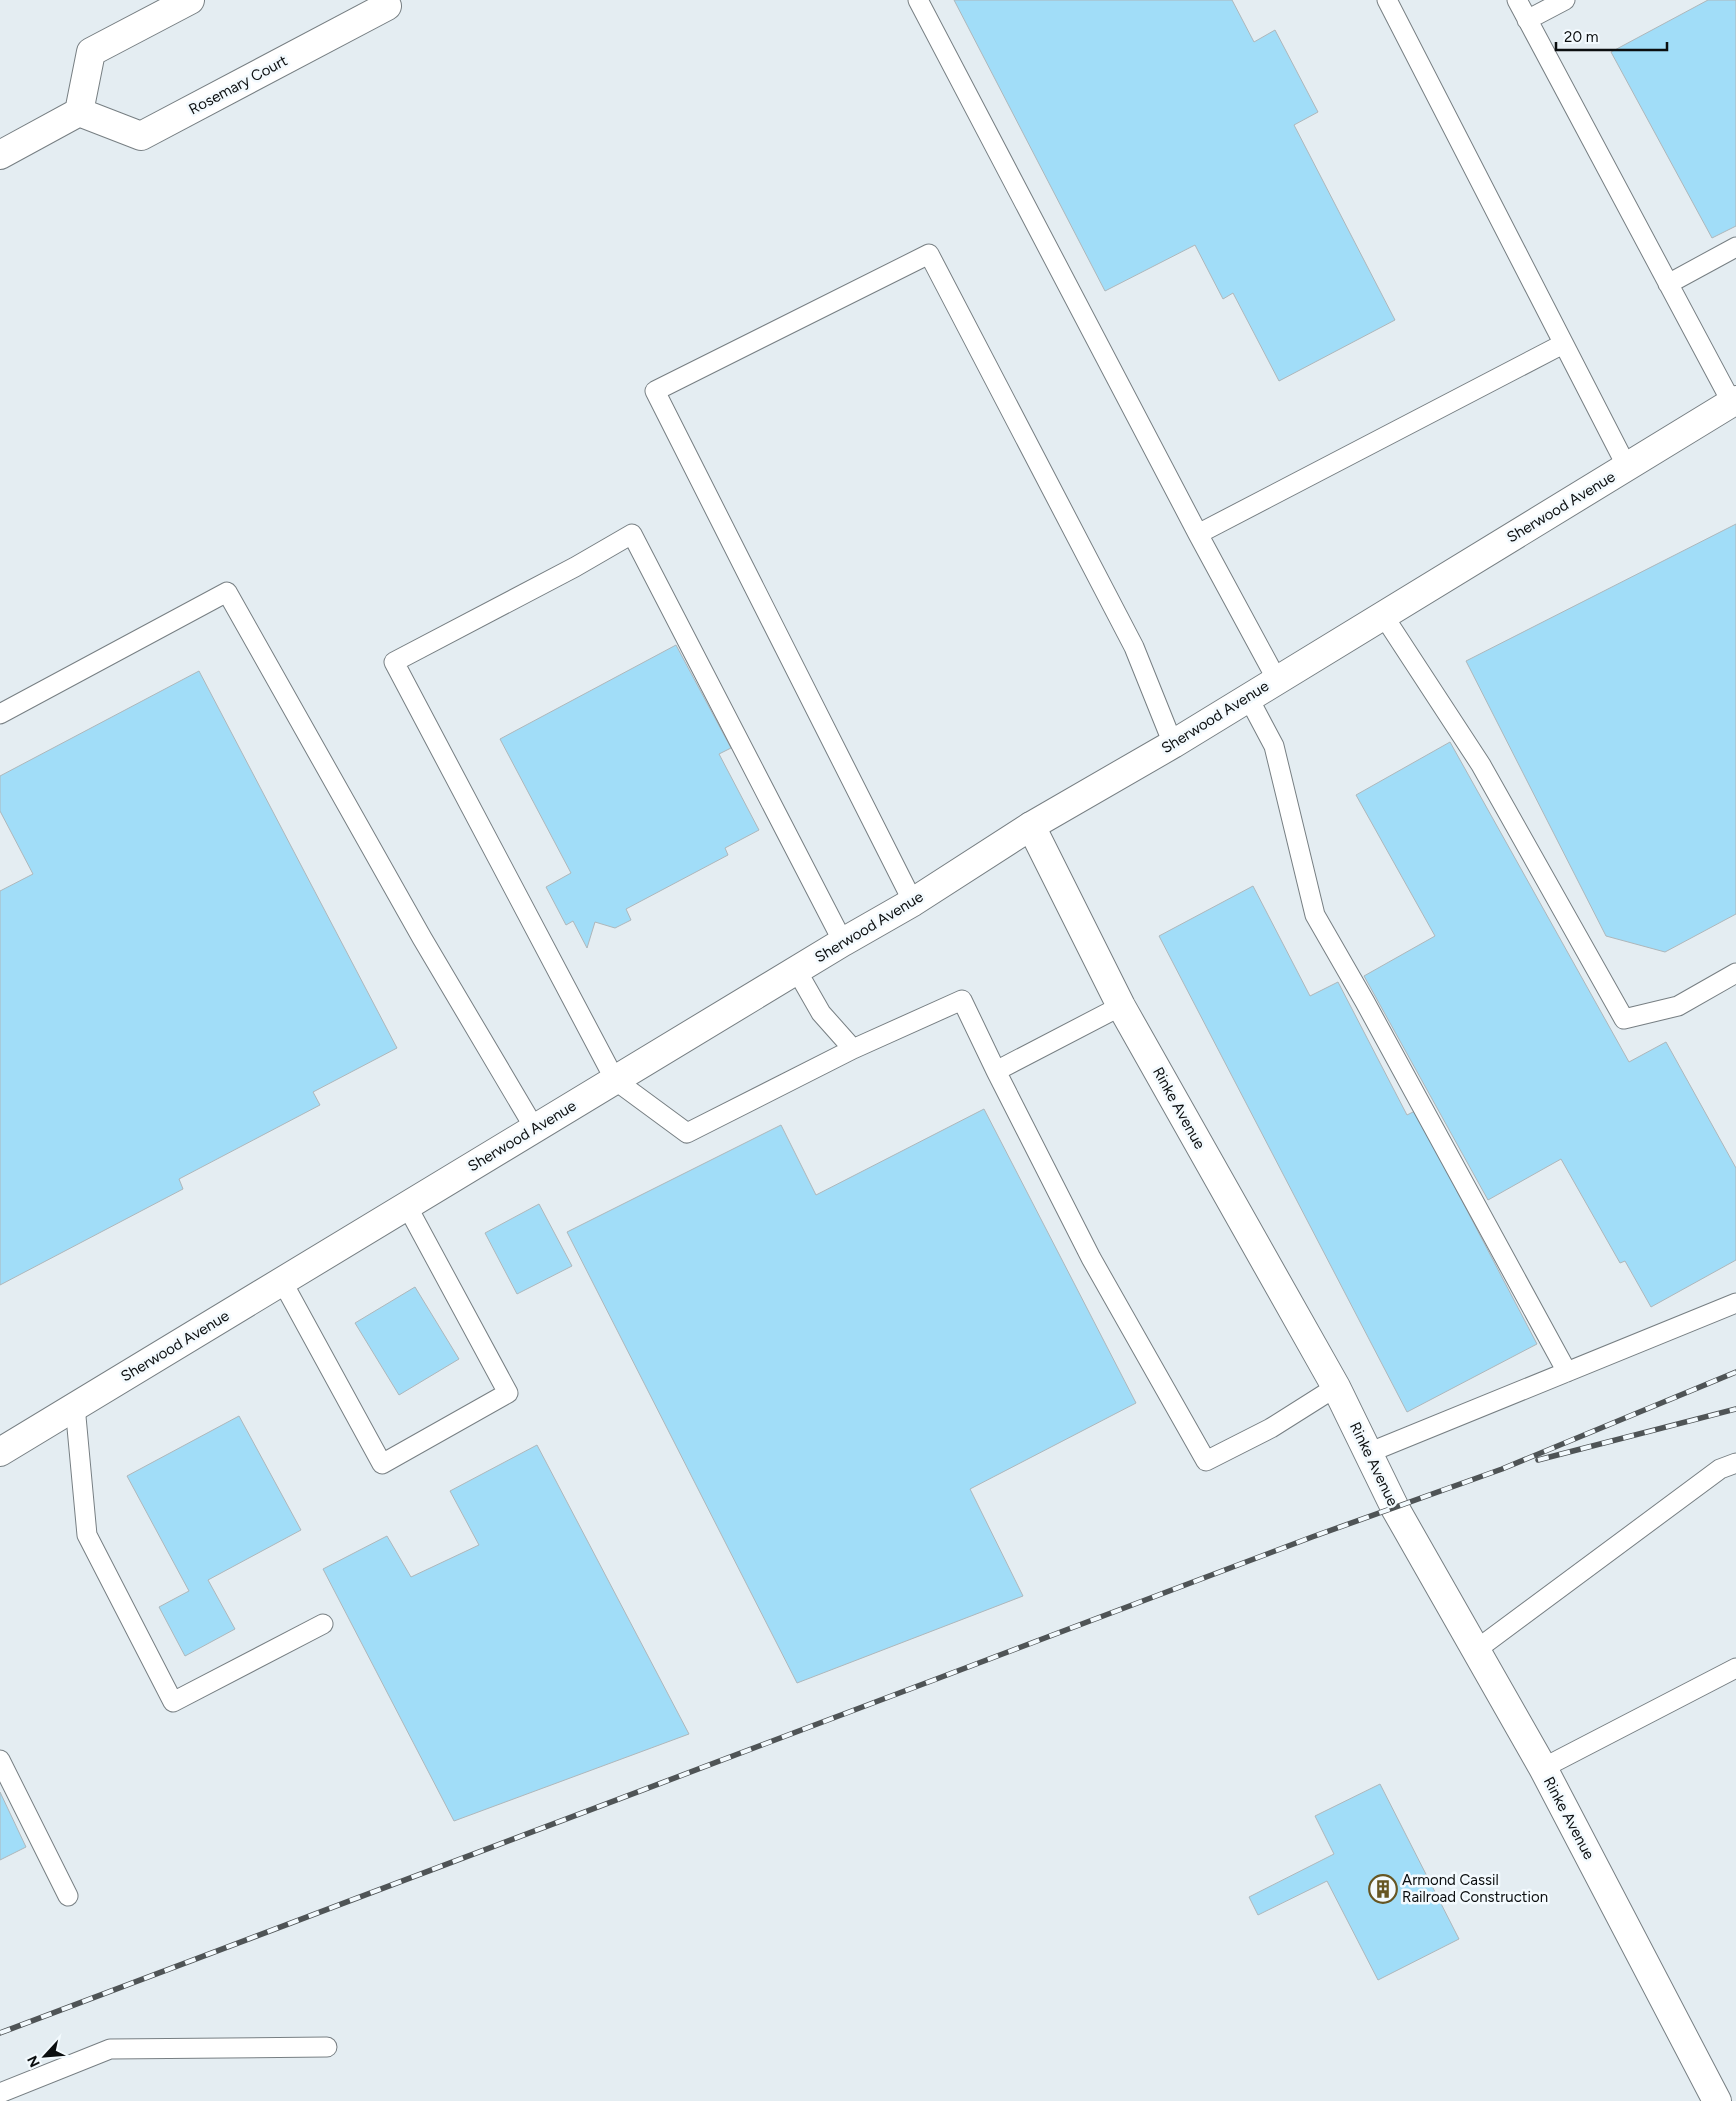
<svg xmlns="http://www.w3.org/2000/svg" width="1736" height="2101" font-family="Figtree,sans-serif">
	<rect width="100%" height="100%" fill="#e4edf2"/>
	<!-- building -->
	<path fill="#a1ddf8" stroke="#aeb7bb" d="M954,0H1232L1254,42L1275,30L1318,112L1294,125L1395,320L1279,381L1233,293L1223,299L1195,245L1105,291Z
		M1708,0H1736V226L1712,238L1611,52Z
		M1736,524V914L1665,952L1606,936L1466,661Z
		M676,645L731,748L719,754L759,830L725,848L728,855L626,909L631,920L615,928L595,922L587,948L573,921L566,925L546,887L571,873L500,739Z
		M199,671L397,1048L313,1092L320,1105L179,1179L183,1189L0,1285V891L33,874L0,811V776Z
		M1450,742L1629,1062L1666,1042L1736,1168V1260L1651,1307L1625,1261L1620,1263L1561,1159L1488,1200L1364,976L1435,936L1356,795Z
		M1253,886L1310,996L1338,982L1407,1115L1415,1111L1537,1344L1407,1412L1159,936Z
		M984,1109L1136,1403L970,1489L1023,1596L797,1683L567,1232L781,1125L816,1195Z
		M539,1204L572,1266L517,1294L485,1233Z
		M415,1287L459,1359L399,1395L355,1323Z
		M239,1416L301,1530L208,1580L235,1629L185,1656L159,1607L189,1591L127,1476Z
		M537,1445L689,1734L454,1821L323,1569L387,1536L411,1577L479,1545L450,1491Z
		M1380,1784L1459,1939L1378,1980L1327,1881L1258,1915L1249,1897L1334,1854L1315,1816Z
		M0,1792L26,1847L0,1860Z"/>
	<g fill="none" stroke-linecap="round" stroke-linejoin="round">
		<defs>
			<path id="lane" d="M918,0L1198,534L1277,680
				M1387,0L1627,467
				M1517,0L1732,403
				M1527,20L1565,0
				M1668,284L1736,247
				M1198,534L1563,344
				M1383,615L1481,765L1624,1019L1678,1006L1736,973
				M1248,697L1274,746L1315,915L1365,1002L1567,1372
				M0,714L227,592L422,938L535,1129
				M913,902L655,391L929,254L1134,647L1173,744
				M843,942L632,534L575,567L394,662L615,1080L687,1133L853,1049
				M797,971L821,1013L853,1049L962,1000L996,1071
				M1121,1006L996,1071L1091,1258L1206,1461L1271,1428L1336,1387
				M282,1281L382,1464L508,1393L407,1206
				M75,1406L87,1535L173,1702L323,1624
				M1368,1453L1736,1303
				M1476,1650L1720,1469L1736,1463
				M0,1760L68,1896
				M1543,1768L1736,1668
				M0,2093L110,2049L327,2047"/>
			<path id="street" d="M79,112L91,52L190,0
				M0,155L79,112L141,136L387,6L384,0
				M1031,826L1121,1006L1336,1387L1395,1508L1543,1768L1717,2101"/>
			<path id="secondary" d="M0,1452L843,942L913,902L1031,826L1173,744L1736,400"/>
		</defs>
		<!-- lane casing -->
		<use href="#lane" stroke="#777f83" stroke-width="21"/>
		<!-- street casing -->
		<use href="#street" stroke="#777f83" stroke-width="30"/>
		<!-- secondary casing -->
		<use href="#secondary" stroke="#777f83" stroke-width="30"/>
		<!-- lane -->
		<use href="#lane" stroke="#fff" stroke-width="19"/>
		<!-- street -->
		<use href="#street" stroke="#fff" stroke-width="28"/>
		<!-- secondary -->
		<use href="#secondary" stroke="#fff" stroke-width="28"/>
		<defs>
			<path id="rail" d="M1538,1460L1736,1409
				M0,2033L1312,1537L1502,1469L1736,1372"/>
		</defs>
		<!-- rail casing -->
		<use href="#rail" stroke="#4f5456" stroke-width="5.5"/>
		<!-- rail -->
		<use href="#rail" stroke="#f3fafe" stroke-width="4" stroke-dasharray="11" stroke-linecap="butt"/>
	</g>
	<!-- icons -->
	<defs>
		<symbol id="building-ring" viewBox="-11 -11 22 22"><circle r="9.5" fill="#f3fafe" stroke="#665623" stroke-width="1.5"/><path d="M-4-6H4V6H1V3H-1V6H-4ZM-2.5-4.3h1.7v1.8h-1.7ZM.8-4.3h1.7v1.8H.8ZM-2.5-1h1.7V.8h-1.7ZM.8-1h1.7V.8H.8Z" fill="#665623"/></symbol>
	</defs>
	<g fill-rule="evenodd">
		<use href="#building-ring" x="1367" y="1873" width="32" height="32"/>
	</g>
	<g text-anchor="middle" stroke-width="5" stroke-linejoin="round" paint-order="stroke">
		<!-- street labels -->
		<g font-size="15" fill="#0b0e0f" stroke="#f3fafe">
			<text transform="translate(238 85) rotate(-28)" y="5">Rosemary Court</text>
			<text transform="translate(1561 507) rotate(-31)" y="5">Sherwood Avenue</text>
			<text transform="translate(1215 717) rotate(-32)" y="5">Sherwood Avenue</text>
			<text transform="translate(869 927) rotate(-31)" y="5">Sherwood Avenue</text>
			<text transform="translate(1179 1108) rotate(61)" y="5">Rinke Avenue</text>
			<text transform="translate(522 1136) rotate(-31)" y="5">Sherwood Avenue</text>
			<text transform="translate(175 1346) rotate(-31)" y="5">Sherwood Avenue</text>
			<text transform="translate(1374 1464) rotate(64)" y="5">Rinke Avenue</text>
			<text transform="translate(1569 1818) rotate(62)" y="5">Rinke Avenue</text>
		</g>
		<!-- poi labels -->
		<g font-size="15" fill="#0b0e0f" stroke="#f3fafe" text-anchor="start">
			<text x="1402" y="1885">Armond Cassil<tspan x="1402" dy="17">Railroad Construction</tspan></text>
		</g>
	</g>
	<!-- north arrow -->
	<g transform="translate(45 2056) rotate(244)" stroke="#f3fafe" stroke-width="4" paint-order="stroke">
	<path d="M0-4L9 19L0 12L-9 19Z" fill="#0b0e0f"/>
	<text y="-8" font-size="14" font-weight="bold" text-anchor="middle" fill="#0b0e0f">N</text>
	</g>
	<!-- scale -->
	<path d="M1556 42v8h111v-8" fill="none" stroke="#0b0e0f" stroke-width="2.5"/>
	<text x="1564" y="42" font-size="15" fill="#0b0e0f" stroke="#f3fafe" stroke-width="4" paint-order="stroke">20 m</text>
</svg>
